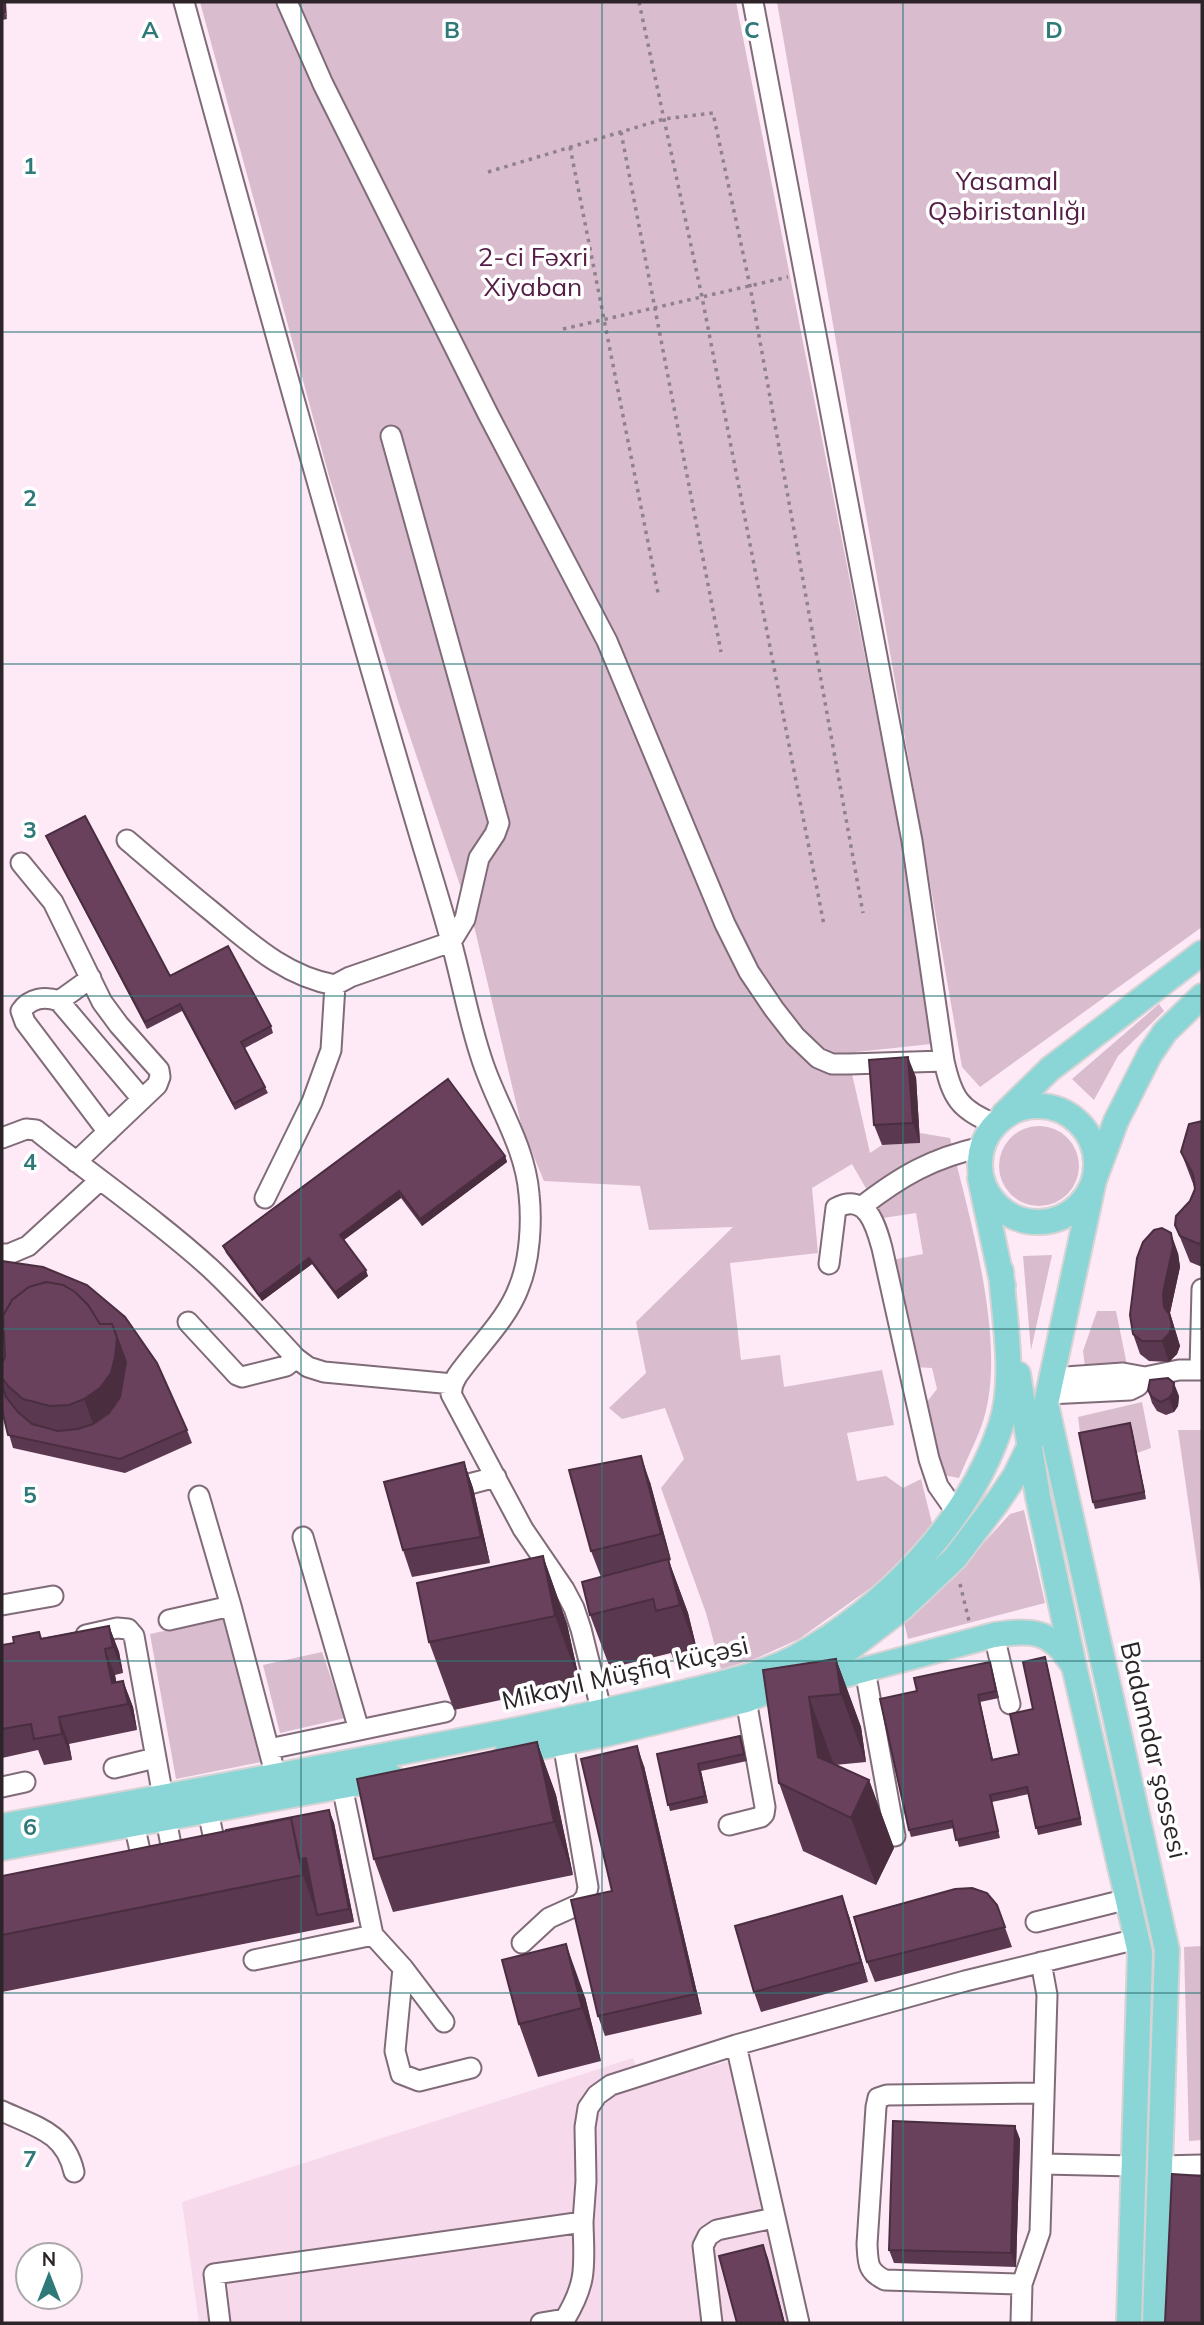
<svg xmlns="http://www.w3.org/2000/svg" width="1204" height="2325" font-family="Mulish,sans-serif">
	<rect width="100%" height="100%" fill="#fdeaf6"/>
	<!-- built -->
	<path fill="#f7d9ec" d="M748,2056L807,2323H199L182,2202L633,2058L642,2085Z"/>
	<!-- green -->
	<path fill="#dabccf" d="M200,2H736L941,1043L856,1052L850,1065L870,1153L882,1145L920,1143V1133L950,1138C969,1216 1007,1341 984,1418C978,1438 967,1458 959,1478L943,1475L926,1403L937,1389L932,1368L915,1367L892,1260L923,1254L916,1213L883,1218L852,1164L812,1188L818,1253L730,1263L741,1360L780,1355L784,1387L882,1370L894,1425L847,1433L857,1481L886,1476L903,1488L921,1479L932,1523L918,1545L876,1584L799,1639L755,1659L721,1669L706,1613L661,1488L684,1459L665,1408L622,1419L609,1408L646,1373L636,1322L733,1227L649,1230L640,1186L544,1181L522,1128L475,930L398,701L329,476Z
		M777,2H1202V927L980,1087L962,1067Z
		M1159,1004L1164,1011L1118,1056L1094,1100L1072,1079Z
		M999 1166a40 40 0 1 1 80 0a40 40 0 1 1-80 0Z
		M1052,1255L1031,1350L1023,1256Z
		M1097,1311H1116L1129,1375L1087,1382L1083,1351Z
		M1142,1402L1151,1448L1137,1453L1132,1430L1081,1440L1078,1417Z
		M1202,1430V1598L1178,1430Z
		M1024,1510L1045,1603L908,1639L904,1622L957,1572L1010,1514Z
		M223,1618L261,1762L176,1779L150,1634Z
		M322,1652L345,1718L280,1733L263,1665Z
		M1202,1946V2140L1189,2141L1184,1947Z"/>
	<g fill="none" stroke-linecap="round" stroke-linejoin="round">
		<defs>
			<path id="minor" d="M184,2C260,280 337,557 419,833C430,870 442,907 452,945C462,982 469,1021 481,1057C495,1103 525,1144 529,1194C532,1222 530,1260 519,1287C507,1320 477,1347 457,1376L453,1384L451,1394L523,1529L564,1589L574,1608L581,1629L602,1713
				M287,2L323,84L488,414L607,641L725,924L749,972L774,1009L795,1036L818,1058L832,1064H849L944,1061
				M753,2L912,841L944,1061C952,1097 959,1110 995,1124
				M127,840C154,863 182,887 210,910C249,942 284,976 335,985
				M21,863L53,902L102,1002L119,1025L159,1070L160,1077L157,1085L76,1162
				M59,1001L91,978
				M108,1132L25,1022L21,1011C30,998 45,996 59,1001L142,1099
				M2,1138L26,1129L36,1130C94,1177 155,1218 210,1268C240,1296 268,1328 296,1358L308,1367L324,1372L453,1384
				M265,1198L312,1102L331,1050L335,985L350,977L451,942L465,919L479,858L495,834L499,823L391,436
				M861,1207C901,1176 932,1158 982,1147
				M2,1254H9L28,1246L99,1181
				M829,1264L836,1208C867,1192 876,1226 882,1248L929,1459L938,1486L957,1513
				M188,1322L237,1375L242,1377L286,1366L296,1358
				M1200,1369L1202,1289
				M1051,1378L1123,1373L1145,1377L1179,1370H1202
				M1048,1394L1130,1390L1138,1386L1145,1377
				M446,1490L496,1477
				M199,1496L231,1606L276,1777
				M303,1537L359,1730
				M2,1605L53,1596
				M169,1620L231,1606
				M86,1635L117,1628L128,1629L134,1636L163,1797
				M994,1635L1010,1704
				M865,1670L895,1836
				M269,1749L445,1712
				M114,1768L155,1758
				M342,1786L373,1935L403,1968L444,2022
				M2,1787L25,1782
				M208,1811L218,1859
				M166,1819L175,1866
				M134,1824L145,1873
				M729,1825L761,1817L764,1814L765,1807L746,1700
				M1036,1922L1128,1899
				M522,1943L549,1918L580,1904L586,1897L588,1887L563,1743
				M254,1960L373,1935
				M1041,1962L1047,1995L1040,2232L1022,2284L885,2280C867,2271 868,2263 867,2244L876,2107L878,2098L887,2095L1044,2093
				M403,1968L395,2051L401,2074L419,2081L471,2068
				M736,2045L799,2323
				M2,2111C36,2127 65,2132 74,2172
				M1044,2164L1133,2166
				M1161,2166L1202,2165
				M220,2323L214,2274L583,2222L586,2181L585,2127L588,2108L597,2095L611,2085L736,2045L965,1981L1137,1939
				M541,2323L565,2319C588,2281 584,2265 583,2222
				M712,2323L703,2246L708,2236L717,2230L774,2218
				M1021,2323L1022,2284"/>
			<path id="major" d="M980 1164a58 58 0 1 1 116 0a58 58 0 1 1-116 0Z
				M1004,1114L1050,1069L1202,953
				M980,1178L1003,1286
				M1018,1374L1038,1497L1074,1666L1140,1953L1129,2323
				M1046,1404L1167,1950L1155,2323
				M811,1684L994,1635C1030,1630 1050,1629 1071,1662
				M506,1754L606,1734L746,1700L803,1677L849,1649L900,1610L955,1558L998,1501L1015,1476L1029,1447L1046,1404L1094,1180L1116,1121L1150,1054L1165,1032L1202,996
				M2,1826C173,1796 345,1763 516,1730C573,1718 629,1706 686,1692C723,1683 762,1675 796,1657C885,1608 969,1522 1001,1425C1016,1380 1004,1318 1001,1271
				M2,1848L392,1777"/>
		</defs>
		<!-- minor casing -->
		<use href="#minor" stroke="#806b78" stroke-width="23"/>
		<!-- major casing -->
		<use href="#major" stroke="#d5d3d4" stroke-width="28"/>
		<!-- path -->
		<path stroke="#90828b" stroke-width="3.5" stroke-dasharray="3.5 5" stroke-linecap="butt" d="M639,2L702,297L824,925
			M621,132L721,652
			M570,147L658,593
			M488,172L664,119L713,113L750,286L863,913
			M563,329L788,277
			M960,1584L969,1621"/>
		<!-- minor -->
		<use href="#minor" stroke="#fff" stroke-width="19"/>
		<!-- major -->
		<use href="#major" stroke="#8ad6d7" stroke-width="24"/>
	</g>
	<!-- wall -->
	<path fill="#5a384f" d="M2,2L7,19L2,20Z
		M46,836L170,976L271,1026L273,1033L245,1048L268,1093L235,1110L182,1011L147,1029L49,843Z
		M916,1077L920,1143L882,1145L874,1125Z
		M1202,1121V1267L1190,1262L1175,1225L1190,1201L1195,1189L1181,1152Z
		M505,1156L507,1162L422,1226L401,1198L344,1240L368,1276L338,1299L312,1264L262,1301L226,1253L223,1246Z
		M1178,1253L1180,1267L1170,1313L1180,1346L1177,1354L1169,1362L1149,1361L1140,1354L1133,1334Z
		M2,1261L187,1430L192,1443L125,1473L13,1448L2,1410Z
		M1148,1390L1179,1396L1178,1406L1174,1412L1166,1415L1157,1411L1152,1403Z
		M1130,1423L1132,1430L1146,1499L1095,1509L1093,1502Z
		M464,1462L473,1488L490,1563L412,1577L403,1550Z
		M650,1482L671,1560L669,1561L688,1613L699,1658L675,1664L671,1653L610,1668L590,1615L601,1577L591,1551Z
		M543,1556L567,1624L580,1683L454,1710L429,1642Z
		M109,1626L119,1652L123,1673L115,1675L116,1682L123,1681L133,1707L137,1730L69,1744L72,1760L44,1765L38,1750L2,1758V1645Z
		M836,1659L861,1727L866,1762L835,1765L869,1780L894,1848L876,1885L803,1851L779,1783L763,1670Z
		M1047,1664L1082,1825L1038,1835L1029,1794L992,1802L1000,1838L959,1847L954,1828L911,1837L909,1830L917,1691L992,1668L999,1698L980,1702L993,1759L1019,1754Z
		M740,1736L747,1761L701,1771L708,1803L670,1811L657,1754Z
		M537,1742L556,1795L573,1875L393,1912L374,1859Z
		M644,1766L702,2014L605,2036L598,2016L612,1891Z
		M329,1810L334,1823L354,1922L2,1992V1876Z
		M997,1905L1012,1947L875,1982L867,1962Z
		M849,1916L868,1982L761,2012L754,1992Z
		M585,1997L601,2061L538,2077L519,2024Z
		M1020,2139L1016,2267L894,2263L889,2250Z"/>
	<!-- shaded-wall -->
	<path fill="#4a2e40" d="M4,2H6L7,19L5,12Z
		M908,1057L916,1077L920,1143L913,1123Z
		M505,1156L507,1162L422,1226L420,1219Z
		M399,1191L401,1198L342,1241L340,1235Z
		M1171,1233L1178,1253L1180,1267L1170,1313L1180,1346L1177,1354L1169,1362L1162,1341L1164,1307L1163,1293Z
		M309,1258L312,1264L262,1301L259,1295Z
		M366,1270L368,1276L338,1299L335,1292Z
		M117,1337L131,1375L129,1395L98,1437L84,1399Z
		M1174,1383L1179,1396L1178,1406L1174,1412L1169,1398Z
		M1130,1423L1132,1430L1146,1499L1144,1492Z
		M641,1456L650,1482L671,1560L661,1534Z
		M464,1462L473,1488L490,1563L481,1537Z
		M543,1556L567,1624L580,1683L555,1616Z
		M668,1559L688,1613L699,1658L680,1605Z
		M109,1626L119,1652L123,1673L113,1647Z
		M105,1649L115,1675L121,1705L112,1683Z
		M1045,1657L1047,1664L1082,1825L1080,1818Z
		M836,1659L861,1727L866,1762L841,1694Z
		M123,1681L133,1707L137,1730L128,1704Z
		M978,1695L980,1702L994,1766L992,1760Z
		M809,1697L834,1765L818,1757Z
		M59,1717L69,1744L72,1760L62,1734Z
		M537,1742L556,1795L573,1875L554,1822Z
		M637,1746L644,1766L702,2014L695,1994Z
		M698,1764L701,1771L708,1803L705,1796Z
		M869,1780L894,1848L876,1885L851,1818Z
		M329,1810L334,1823L354,1922L349,1909Z
		M291,1818L311,1872L317,1915L303,1875Z
		M842,1896L849,1916L868,1982L861,1962Z
		M566,1944L585,1997L601,2061L582,2008Z
		M1015,2126L1020,2139L1016,2267L1011,2253Z
		M763,2245L768,2258L785,2323H784Z"/>
	<!-- building -->
	<path fill="#69415c" stroke="#4a2e40" stroke-width="2" d="M2,2H4L5,12L2,13Z
		M85,816L170,976L228,946L271,1026L241,1042L265,1087L233,1104L180,1004L145,1022L46,836Z
		M908,1057L913,1123L874,1125L869,1060Z
		M448,1079L505,1156L420,1219L399,1191L340,1235L366,1270L335,1292L309,1258L259,1295L223,1246Z
		M1202,1121V1241L1199,1244L1180,1236L1175,1225L1176,1216L1190,1201L1195,1189L1193,1174L1181,1152L1189,1124Z
		M1162,1228L1171,1233L1173,1247L1163,1293L1164,1307L1169,1314L1172,1326L1169,1334L1162,1341H1142L1133,1334L1130,1315L1137,1258L1143,1242L1154,1230Z
		M2,1261L43,1267L87,1285L125,1317L157,1363L187,1430L120,1459L8,1435L2,1410V1384L6,1397L18,1412L32,1424L58,1431L78,1429L93,1424L109,1413L120,1397L126,1362L112,1324H100L88,1305L75,1292L63,1285L46,1282L29,1287L12,1300L3,1316L5,1357L2,1363Z
		M46,1282L63,1285L75,1292L88,1305L100,1324H112L117,1337L115,1357L111,1373L100,1388L84,1399L69,1405L50,1406L23,1399L9,1387L2,1378V1363L5,1357L3,1316L12,1300L29,1287Z
		M1168,1378L1174,1383L1173,1392L1169,1398L1161,1402L1152,1397L1148,1390L1150,1380Z
		M1130,1423L1144,1492L1093,1502L1079,1433Z
		M641,1456L661,1534L591,1551L569,1470Z
		M464,1462L481,1537L403,1550L384,1482Z
		M543,1556L555,1616L429,1642L417,1583Z
		M668,1559L680,1605L656,1611L653,1599L590,1615L582,1582Z
		M109,1626L113,1647L105,1649L112,1683L123,1681L128,1704L59,1717L62,1734L34,1739L31,1724L2,1729V1645L14,1643L13,1637L39,1632L41,1639Z
		M1045,1657L1080,1818L1036,1828L1027,1787L990,1795L998,1831L956,1840L952,1821L909,1830L880,1699L917,1691L914,1678L990,1662L996,1691L978,1695L992,1760L1019,1754L1010,1714L1033,1709L1023,1662Z
		M836,1659L841,1694L809,1697L818,1757L869,1780L851,1818L779,1783L763,1670Z
		M740,1736L744,1754L698,1764L705,1796L668,1805L657,1754Z
		M537,1742L554,1822L374,1859L357,1779Z
		M637,1746L695,1994L598,2016L571,1900L612,1891L581,1759Z
		M329,1810L349,1909L317,1915L306,1858L299,1859L291,1818L226,1831V1830Z
		M291,1818L303,1875L2,1935V1876Z
		M972,1888L987,1893L997,1905L1005,1927L867,1962L854,1917L955,1889Z
		M842,1896L861,1962L754,1992L735,1926Z
		M566,1944L582,2008L519,2024L502,1960Z
		M893,2121L1015,2126L1011,2253L889,2250Z
		M1172,2174L1202,2176V2323H1165Z
		M763,2245L784,2323H737L719,2256Z"/>
	<!-- grid -->
	<path fill="none" stroke="#2f7979" stroke-width="2" stroke-opacity="0.55" d="M301,2V2323M602,2V2323M903,2V2323M2,332H1202M2,664H1202M2,996H1202M2,1329H1202M2,1661H1202M2,1993H1202"/>
	<g text-anchor="middle" stroke-width="7" stroke-linejoin="round" paint-order="stroke">
		<!-- park labels -->
		<g font-size="26" fill="#551e46" stroke="#fff">
			<text x="1007" y="190">Yasamal<tspan x="1007" dy="30">Qəbiristanlığı</tspan></text>
			<text x="533" y="266">2-ci Fəxri<tspan x="533" dy="30">Xiyaban</tspan></text>
		</g>
		<!-- street labels -->
		<g font-size="26" fill="#2c2429" stroke="#fff">
			<text transform="translate(625 1673) rotate(-13)" y="9">Mikayıl Müşfiq küçəsi</text>
			<text transform="translate(1154 1750) rotate(77)" y="9">Badamdar şossesi</text>
		</g>
	</g>
	<g font-size="23" text-anchor="middle" font-weight="bold" fill="#2f7979" stroke="#fff" stroke-width="7" stroke-linejoin="round" paint-order="stroke">
		<text x="150" y="38">A</text>
		<text x="452" y="38">B</text>
		<text x="752" y="38">C</text>
		<text x="1054" y="38">D</text>
		<text x="30" y="174">1</text>
		<text x="30" y="506">2</text>
		<text x="30" y="838">3</text>
		<text x="30" y="1170">4</text>
		<text x="30" y="1503">5</text>
		<text x="30" y="1835">6</text>
		<text x="30" y="2167">7</text>
	</g>
	<!-- border -->
	<rect width="1204" height="2325" fill="none" stroke="#2c2429" stroke-width="7"/>
	<!-- north arrow -->
	<g transform="translate(49 2276)"><circle r="33" fill="#ffffff" stroke="#aba7a9" stroke-width="2"/>
	<path d="M0-5L12 26L0 18L-12 26Z" fill="#2f7979"/>
	<text y="-10" font-size="19" font-weight="bold" text-anchor="middle" fill="#2c2429">N</text>
	</g>
</svg>
